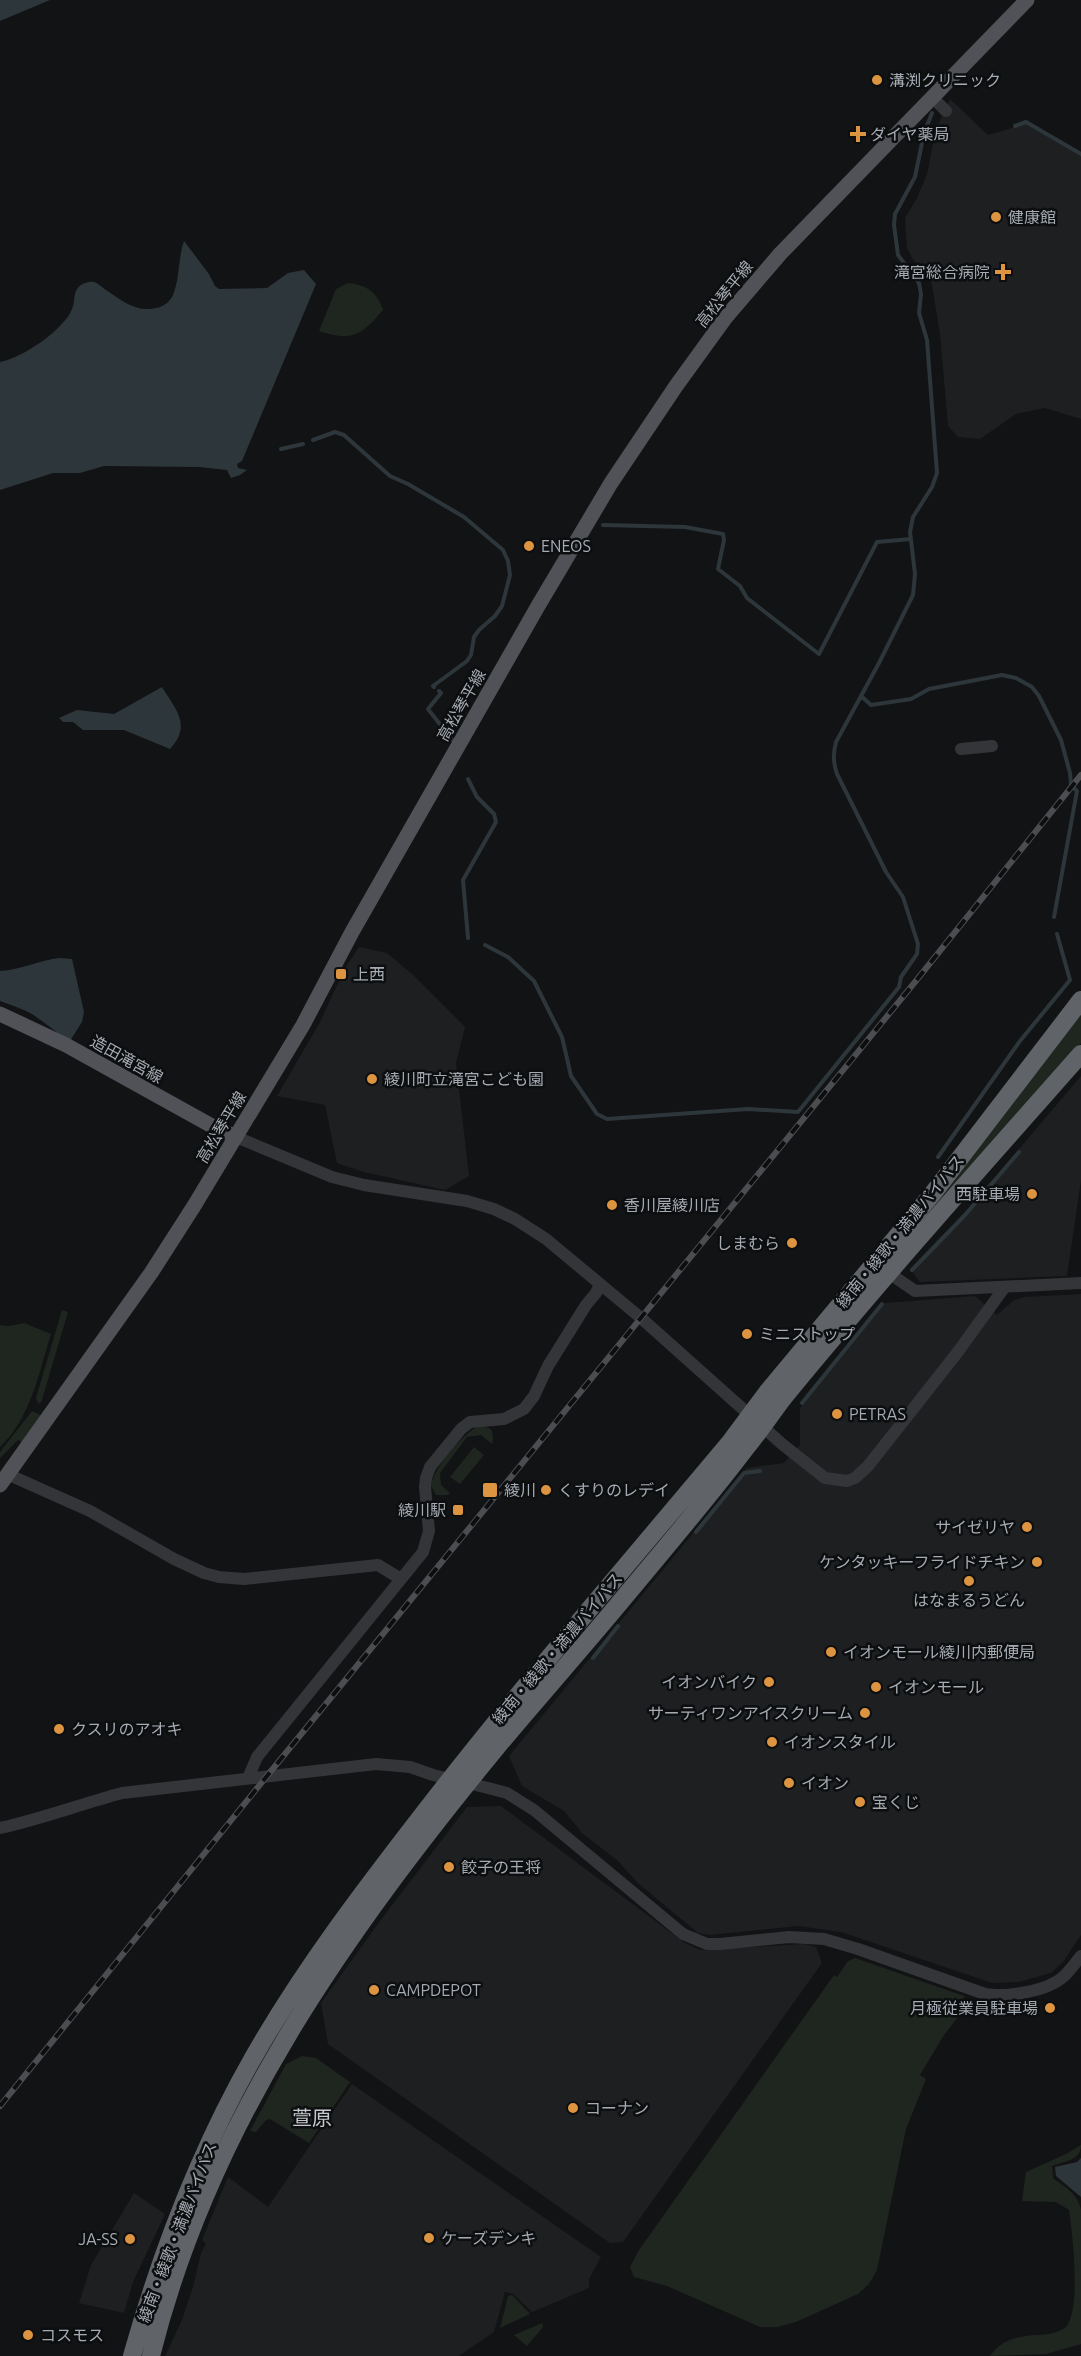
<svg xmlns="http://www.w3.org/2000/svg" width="1081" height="2356" font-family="Ubuntu,'Noto Sans JP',sans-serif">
	<rect width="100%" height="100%" fill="#121314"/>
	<!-- built -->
	<path fill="#1e1f21" d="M950,99L988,135L1026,124L1081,156V419L1045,408L1016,414L980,439L958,437L948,426L940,334L932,285L929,277L912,258L907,248L905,218L917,198L927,174L936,129Z
		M359,947L387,953L411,973L465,1027L456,1063L469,1176L445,1190L364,1172L337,1163L325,1105L277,1096L320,1022L345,968Z
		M1081,1076V1180L1067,1276L920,1282L910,1269L967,1210Z
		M1081,1294V1935L1063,1962L1051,1973L1019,1982L992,1983L841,1932L798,1926L710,1935L698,1933L639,1884L618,1861L582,1833L564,1811L522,1786L509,1756L747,1468L784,1463L800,1445V1408L885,1303L975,1296L997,1315L1014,1300L1025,1297Z
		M501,1806L685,1943L700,1950L804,1944L816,1947L822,1963L623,2242L610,2243L328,2044L321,2003L380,1921L467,1807Z
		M352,2084L601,2257L589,2279V2288L532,2312L513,2294L505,2292L494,2332L459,2356H165L182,2320L193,2287L201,2253L206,2244L202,2240L228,2177L268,2207Z
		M134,2193L165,2214L133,2282L124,2313L79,2303L91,2265Z"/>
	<!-- green -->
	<path fill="#1f261f" d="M348,283C367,285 377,292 383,310C362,335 352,342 319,331L336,289Z
		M1081,1010V1043L858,1296Z
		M62,1310L68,1312L41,1403H38L36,1398Z
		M24,1323L51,1334C39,1372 31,1418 0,1447V1325L9,1326Z
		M32,1411L41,1415L22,1442L18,1440L0,1458V1452Z
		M479,1426C491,1426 495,1431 492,1444L481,1435L467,1437L440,1473L441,1485L450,1493L448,1495H436L431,1486C432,1470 465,1431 479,1426Z
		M474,1447L484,1455L460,1484L450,1477Z
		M855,1958L964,1996L966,2007L944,2035L920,2075L926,2079L906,2129L877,2270L869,2284L858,2294L796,2322L777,2327H760L667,2286L634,2277L630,2267L639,2250L834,1975L837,1977L848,1961Z
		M302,2056L316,2058L350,2082L309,2143L270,2119L266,2120L256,2132L250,2131L286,2064Z
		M1081,2145C1081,2161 1064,2161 1052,2166L1053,2178C1065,2187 1078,2194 1081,2210V2344L1046,2354L990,2356C1001,2340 1015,2337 1034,2335C1044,2335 1057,2334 1066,2327C1081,2310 1073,2236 1069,2210L1056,2202L1022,2201L1026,2172L1066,2154Z
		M512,2295L530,2314L500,2328L508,2296Z
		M542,2323L543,2327L527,2346L514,2335Z"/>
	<!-- water -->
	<path fill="#2d363b" d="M0,0H50L0,21Z
		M184,241L209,274L215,286L219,289L267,288L288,273L304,270L316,284L242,461L237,464L238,468L247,470L240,475L231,478L227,470L199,467L104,466L80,473H53L0,490V362C22,358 64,330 72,309C76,301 72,291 81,285C84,283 91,281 94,282C98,283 103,288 106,290C121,300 136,313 156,308C163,307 170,302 173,295C180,278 178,258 184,241Z
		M162,687C176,710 192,725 170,749L124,730H83L73,722H63L59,718L77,710L114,714Z
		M60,958L72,959L84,1012L82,1022L70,1041C56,1033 51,1027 39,1019C28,1010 13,1006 0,1001V971C21,970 39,960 60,958Z
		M1081,2158V2197L1056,2176L1055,2167L1077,2162Z"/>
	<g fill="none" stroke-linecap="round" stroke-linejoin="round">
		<!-- stream -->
		<path stroke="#2d363b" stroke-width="4" d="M1015,126L1026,122L1081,154
			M313,440L335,432L344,435L390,476L408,484L464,517L503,550L508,561L510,575L502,606L495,616L479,630L474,637L471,655L467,661L433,686L434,687
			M281,449L303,444
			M603,525L685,527L723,534L724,540L718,569L740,586L747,598L819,654L877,542L911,539
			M439,691L441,693L428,709L453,741
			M861,696L871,705L911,699L929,689L1002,675L1016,678L1032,687L1039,696L1061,740L1070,773L1071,785L1077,791L1054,917
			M468,938L463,880L496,822L494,814L477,797L468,779
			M485,945L508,957L534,981L562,1037L571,1076L597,1114L607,1119L748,1109L798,1112L899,987L901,977L917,954L918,944L903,897L886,872L837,774C833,762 833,754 836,742L879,663L913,595L915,574L910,532L913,517L932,487L937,473L927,340L919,313L921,294L919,283L898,255L894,225L895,214L915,177L924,133L932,113
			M938,1157L1020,1041L1070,980L1057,934
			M912,1270L965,1215L1019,1152
			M802,1403L882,1304
			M696,1532L744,1473L760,1471
			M593,1658L618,1626"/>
		<!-- minor -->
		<path stroke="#343538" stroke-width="12" d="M932,97L946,111
			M961,749L992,746
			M236,1137L332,1177L364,1185L467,1201L494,1209L515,1219L546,1239L641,1318L782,1444L825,1478L847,1481L855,1478L868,1466L957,1353L1004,1288
			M889,1273L915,1291L1081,1283
			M7,1474L90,1511L174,1559L204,1573L219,1577L244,1579L378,1565L401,1579
			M248,1778L257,1757L423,1552L429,1531L425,1487L426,1478L430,1467L461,1429L470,1422L504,1419L524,1409L534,1396L548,1366L586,1305L596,1293L600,1284
			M0,1828C41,1819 81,1804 122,1793L376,1764L410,1767L433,1775L488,1788L507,1793L534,1810L683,1934L707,1944H720L789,1937L824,1939L858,1949L985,1994C1006,1997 1046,1992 1063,1977C1070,1971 1075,1963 1081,1956"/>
		<!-- major -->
		<path stroke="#505257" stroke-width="15" d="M0,1014L66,1045L212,1126L236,1137
			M0,1485L151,1273L194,1206L303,1025L352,932L538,606L611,483L676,386L726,317L780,254L1027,0"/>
		<!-- highway -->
		<path stroke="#606469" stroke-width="18" d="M132,2356C161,2253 200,2151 253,2058C303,1970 365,1889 427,1809C525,1683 629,1563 731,1441L769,1390L934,1192L1081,1000
			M151,2356C209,2123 346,1931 496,1748C536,1700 577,1654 617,1606C660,1554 704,1503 745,1449C759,1432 771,1414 784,1397C880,1280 981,1167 1081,1054"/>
		<defs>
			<path id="rail" d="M0,2106L267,1776L915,982L1081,775"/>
		</defs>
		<!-- rail casing -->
		<use href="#rail" stroke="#4b4d51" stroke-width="6"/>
		<!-- rail -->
		<use href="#rail" stroke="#0d0e0f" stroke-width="4" stroke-dasharray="11" stroke-linecap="butt"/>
	</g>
	<!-- markers -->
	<g fill="#dd9441" stroke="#0d0e0f" stroke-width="2">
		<circle cx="877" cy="80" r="6"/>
		<path d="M855 125h6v6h6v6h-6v6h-6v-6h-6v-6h6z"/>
		<circle cx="996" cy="217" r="6"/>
		<path d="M1000 263h6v6h6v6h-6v6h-6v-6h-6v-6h6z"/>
		<circle cx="529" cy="546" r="6"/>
		<rect x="335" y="968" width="12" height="12" rx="3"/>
		<circle cx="372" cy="1079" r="6"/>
		<circle cx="1032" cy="1194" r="6"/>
		<circle cx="612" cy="1205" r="6"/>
		<circle cx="792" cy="1243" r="6"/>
		<circle cx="747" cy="1334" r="6"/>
		<circle cx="837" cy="1414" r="6"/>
		<rect x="482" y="1482" width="16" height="16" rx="3"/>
		<circle cx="546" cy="1490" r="6"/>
		<rect x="452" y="1504" width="12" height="12" rx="3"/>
		<circle cx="1027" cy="1527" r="6"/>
		<circle cx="1037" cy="1562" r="6"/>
		<circle cx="969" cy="1581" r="6"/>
		<circle cx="831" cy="1652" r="6"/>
		<circle cx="769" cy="1682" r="6"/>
		<circle cx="876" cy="1687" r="6"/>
		<circle cx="865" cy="1713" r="6"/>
		<circle cx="59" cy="1729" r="6"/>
		<circle cx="772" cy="1742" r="6"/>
		<circle cx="789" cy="1783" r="6"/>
		<circle cx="860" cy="1802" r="6"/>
		<circle cx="449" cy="1867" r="6"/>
		<circle cx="374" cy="1990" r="6"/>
		<circle cx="1050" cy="2008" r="6"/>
		<circle cx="573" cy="2108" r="6"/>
		<circle cx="429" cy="2238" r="6"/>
		<circle cx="130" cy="2239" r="6"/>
		<circle cx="28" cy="2335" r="6"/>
	</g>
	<g text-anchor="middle" stroke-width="5" stroke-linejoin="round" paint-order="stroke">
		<!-- poi labels -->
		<g font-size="16" fill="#a5abb3" stroke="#0d0e0f" text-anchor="start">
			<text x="889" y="86">溝渕クリニック</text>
			<text x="870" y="140">ダイヤ薬局</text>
			<text x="1008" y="223">健康館</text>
			<text x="990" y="278" text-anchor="end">滝宮総合病院</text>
			<text x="541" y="552">ENEOS</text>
			<text x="353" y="980">上西</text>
			<text x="384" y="1085">綾川町立滝宮こども園</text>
			<text x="1020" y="1200" text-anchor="end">西駐車場</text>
			<text x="624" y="1211">香川屋綾川店</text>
			<text x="780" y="1249" text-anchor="end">しまむら</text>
			<text x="759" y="1340">ミニストップ</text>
			<text x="849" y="1420">PETRAS</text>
			<text x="504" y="1496">綾川</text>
			<text x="558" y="1496">くすりのレデイ</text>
			<text x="446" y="1516" text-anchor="end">綾川駅</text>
			<text x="1015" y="1533" text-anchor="end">サイゼリヤ</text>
			<text x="1025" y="1568" text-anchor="end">ケンタッキーフライドチキン</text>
			<text x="969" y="1606" text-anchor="middle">はなまるうどん</text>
			<text x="843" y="1658">イオンモール綾川内郵便局</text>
			<text x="757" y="1688" text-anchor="end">イオンバイク</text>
			<text x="888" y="1693">イオンモール</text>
			<text x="853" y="1719" text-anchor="end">サーティワンアイスクリーム</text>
			<text x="71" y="1735">クスリのアオキ</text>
			<text x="784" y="1748">イオンスタイル</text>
			<text x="801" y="1789">イオン</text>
			<text x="872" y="1808">宝くじ</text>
			<text x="461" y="1873">餃子の王将</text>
			<text x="386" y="1996">CAMPDEPOT</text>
			<text x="1038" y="2014" text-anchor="end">月極従業員駐車場</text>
			<text x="585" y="2114">コーナン</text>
			<text x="441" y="2244">ケーズデンキ</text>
			<text x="118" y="2245" text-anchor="end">JA-SS</text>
			<text x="40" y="2341">コスモス</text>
		</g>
		<!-- street labels -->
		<g font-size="16" fill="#a5abb3" stroke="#0d0e0f">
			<text transform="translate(724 294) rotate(-51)" y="6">高松琴平線</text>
			<text transform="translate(461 705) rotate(-60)" y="6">高松琴平線</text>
			<text transform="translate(127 1059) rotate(29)" y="6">造田滝宮線</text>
			<text transform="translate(221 1127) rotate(-59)" y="6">高松琴平線</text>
			<text transform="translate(900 1231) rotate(-51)" y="6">綾南・綾歌・満濃バイパス</text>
			<text transform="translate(557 1648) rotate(-50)" y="6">綾南・綾歌・満濃バイパス</text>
			<text transform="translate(177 2232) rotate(-69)" y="6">綾南・綾歌・満濃バイパス</text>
		</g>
		<!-- quarter labels -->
		<g font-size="20" fill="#c6cacf" stroke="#0d0e0f">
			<text x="312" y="2125">萱原</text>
		</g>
	</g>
</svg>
